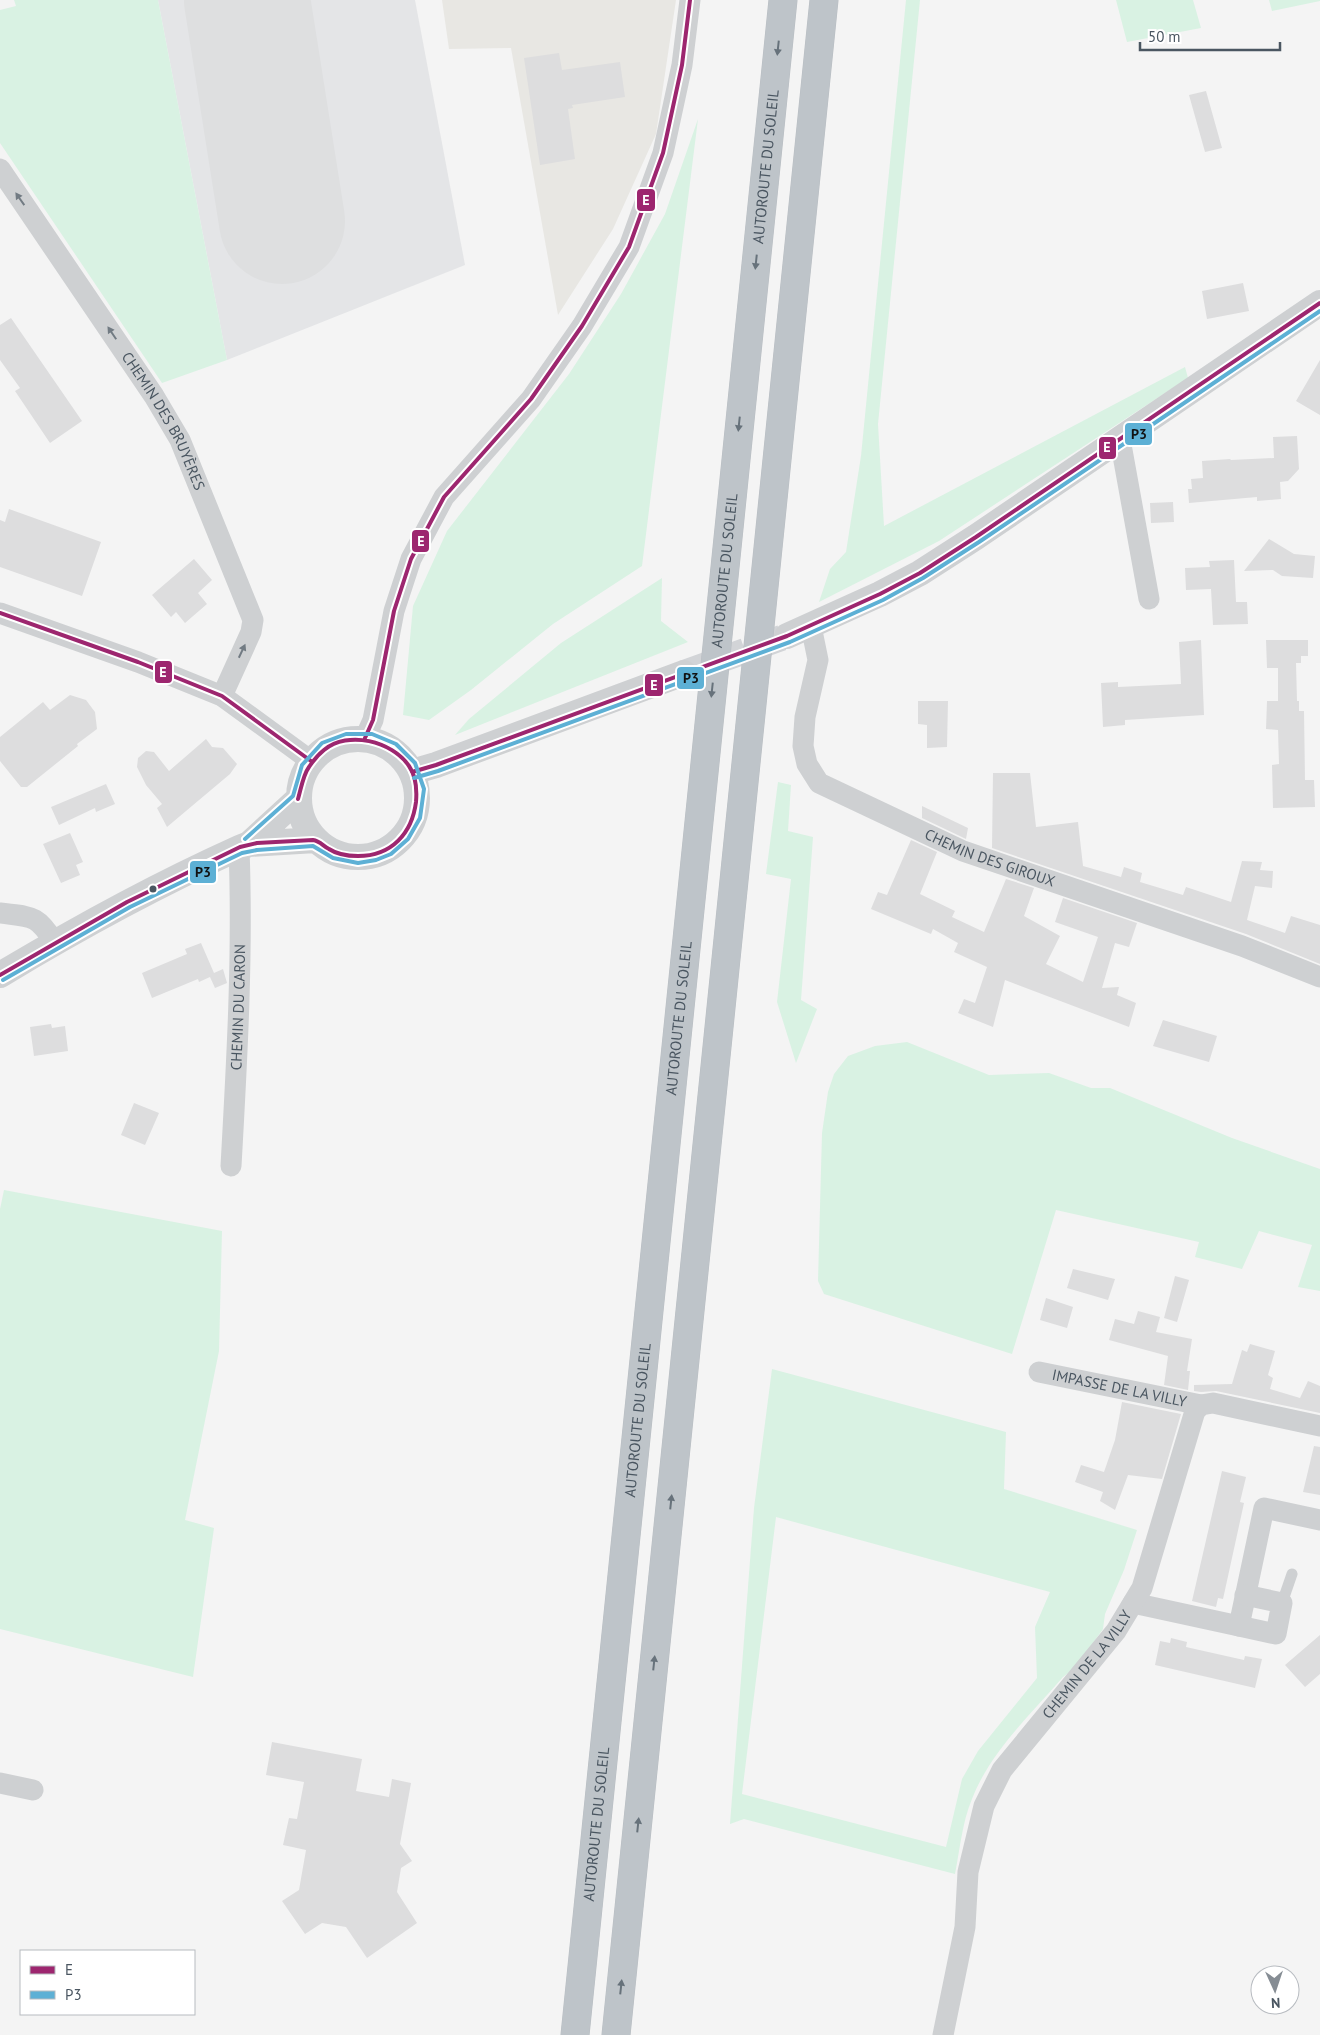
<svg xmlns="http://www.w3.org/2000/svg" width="1320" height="2035" font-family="'PT Sans',sans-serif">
	<rect width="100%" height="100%" fill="#f4f4f4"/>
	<!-- commercial -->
	<path fill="#e8e7e3" d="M442,0H676L656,134L613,229L558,315L511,48L449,49Z"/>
	<!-- airport -->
	<path fill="#e4e5e7" d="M158,0H415L465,265L227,360Z"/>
	<!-- green -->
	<path fill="#d9f2e3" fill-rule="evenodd" d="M14,0H158L227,360L162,383L0,143V10L16,6Z
		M906,0H920L878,424L884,526L1185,367L1188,378L939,541L819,602L830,569L846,552L861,456Z
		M1116,0H1193L1201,28L1127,42Z
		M1269,0H1320V1L1272,11Z
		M698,119L642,566L553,624L471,690L429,720L403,715L413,606L447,531L569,374L621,294L665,214Z
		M662,578L661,621L688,642L455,735L469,719L561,643Z
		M778,782L791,785L788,831L813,837L801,1000L817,1009L796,1063L777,1002L791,879L766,874Z
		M907,1042L989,1075L1049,1073L1091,1088H1110L1232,1138L1320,1169V1291L1298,1287L1312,1245L1259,1231L1242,1269L1195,1257L1199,1242L1056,1210L1012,1354L824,1294L818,1281L822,1133L828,1092L834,1074L848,1056L875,1046Z
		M4,1190L222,1231L219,1351L185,1520L214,1528L193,1677L0,1629V1209Z
		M772,1369L1006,1432L1004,1489L1137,1530L1124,1570L1105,1614L1103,1629L1075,1668L1063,1677C1031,1714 990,1752 972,1799C962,1823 960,1849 955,1874L744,1819L730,1824L754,1508ZM776,1517L1050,1592L1035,1627L1037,1678L978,1751L962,1779L946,1847L742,1794Z"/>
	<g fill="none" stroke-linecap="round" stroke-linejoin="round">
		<!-- runway -->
		<path stroke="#dedfe0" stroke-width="126" d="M247,0L282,221"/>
	</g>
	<!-- building -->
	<path fill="#ddddde" d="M559,53L562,70L620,62L625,97L572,105L573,108L568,109L575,159L540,165L524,58Z
		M1206,91L1222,148L1205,152L1189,95Z
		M1243,283L1249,311L1207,319L1202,291Z
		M11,318L82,421L50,443L15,391L20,388L0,360V325Z
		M1320,360V415L1296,401Z
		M1297,436L1299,469L1288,481L1280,482L1281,499L1257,501V497L1189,503L1188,489H1192L1191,479L1203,478L1202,461L1230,459L1231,460L1274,458L1273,437Z
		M1173,502L1174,522L1151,523L1150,503Z
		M9,509L101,542L82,596L0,567V520L5,522Z
		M1269,539L1294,554L1315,556L1313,578L1282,576L1273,570L1244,571Z
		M194,559L212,580L198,593L207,604L185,623L176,612L171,617L152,595Z
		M1234,560L1236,602H1247L1248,624L1213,625L1211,589L1186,590L1185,568L1210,567L1209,561Z
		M1201,640L1204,715L1125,720V725L1103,727L1101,683L1118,682V687L1181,684L1179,642Z
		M1266,640H1308V656H1301V663H1296L1297,701H1299V711H1304L1305,780H1314L1315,807L1273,808L1272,765L1279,764L1278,730L1266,729L1267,701H1278V668H1267Z
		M70,695L86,700L95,712L97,729L77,744L78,746L27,787H21L0,761V737L43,702L50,710Z
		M918,701H948L947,747L927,748V725L918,724Z
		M206,739L212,747L223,748L237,764L230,774L167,827L157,808L162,804L146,785L137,767L138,758L146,751L154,752L169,771Z
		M993,773H1030L1036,827L1078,822L1083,866L1121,877L1124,867L1142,873L1140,882L1183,895L1186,887L1231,902L1242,861L1262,862L1260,870L1273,871L1272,888L1255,886L1247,920L1285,933L1291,916L1320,925V964L1246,934L992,848Z
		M106,784L115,804L96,812L95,808L59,825L51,807Z
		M922,806L968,828L966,839L922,818Z
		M70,833L83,862L76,865L80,875L61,883L43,844Z
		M911,840L937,852L920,894L955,911L952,917L984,932L1006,879L1034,888L1024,916L1060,936L1046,964L1083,982L1098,937L1055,922L1063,898L1137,923L1129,947L1115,943L1102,988L1119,987L1117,995L1136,1003L1129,1027L1005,980L993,1027L958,1013L964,999L975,1003L987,967L954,952L958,943L933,929L931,934L871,909L878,892L887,895Z
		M201,943L214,973L223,969L227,983L215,988L210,977L199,982L198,979L152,998L142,973L187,954L185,949Z
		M1163,1020L1217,1036L1209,1062L1153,1046Z
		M51,1024L52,1028L65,1026L68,1051L34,1056L30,1027Z
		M134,1103L159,1113L145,1145L121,1135Z
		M1073,1269L1115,1279L1108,1300L1067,1288Z
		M1175,1276L1189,1280L1177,1322L1164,1318Z
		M1046,1298L1073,1307L1067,1328L1040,1320Z
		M1138,1311L1160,1317L1156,1332L1192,1339L1187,1371H1190L1188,1390L1164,1385L1168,1356L1109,1340L1115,1319L1134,1324Z
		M1250,1344L1275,1351L1268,1375L1273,1378L1270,1389L1300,1398L1308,1381L1320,1386V1413L1216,1391L1201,1392L1194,1391V1385L1232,1384L1242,1350L1247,1352Z
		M1122,1402L1181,1414L1162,1479L1128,1475L1115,1510L1100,1501L1103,1492L1075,1482L1081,1465L1104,1472L1115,1440Z
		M1314,1446L1320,1447V1495L1303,1492Z
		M1222,1471L1246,1477L1240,1502L1244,1503L1225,1590L1223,1599L1218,1598L1216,1607L1192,1601Z
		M1320,1635V1674L1305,1687L1285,1665Z
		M1171,1638L1187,1642L1186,1647L1235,1658L1244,1660L1245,1656L1262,1659L1255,1688L1155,1665L1160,1641L1170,1643Z
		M272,1742L362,1759L356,1791L389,1797L392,1779L411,1783L400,1844L412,1861L401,1868L397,1892L417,1923L367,1958L346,1927L322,1923L305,1934L282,1901L299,1890L306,1850L283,1845L289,1818L297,1819L304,1782L266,1775Z"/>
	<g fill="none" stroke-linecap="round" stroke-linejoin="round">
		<!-- tertiary-tunnel -->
		<path stroke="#d2d4d7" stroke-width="26" stroke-dasharray="26 13" stroke-linecap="butt" d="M684,673L787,636"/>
		<defs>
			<g id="motorway">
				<path id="s6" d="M575,2035L783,0"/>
				<path d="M616,2035L824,0"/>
			</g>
		</defs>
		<!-- motorway casing -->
		<use href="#motorway" stroke="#b9bec3" stroke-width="29"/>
		<!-- service -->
		<path stroke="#ced0d2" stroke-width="11" d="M1282,1603L1292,1574"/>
		<!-- minor -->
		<g stroke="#ced0d2" stroke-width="21">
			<path id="s1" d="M0,169L154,396L180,440L253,620L251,632L222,696"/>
			<path d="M1120,439L1149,599"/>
			<path d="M0,613L138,662L222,696L311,761"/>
			<path id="s2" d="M811,626L818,660L805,717L803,746L807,764L819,783L963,851L1242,946L1320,977"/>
			<path d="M365,738L373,720L394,611L411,559L444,497L531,399L582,326L629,247L663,153L682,65L690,0"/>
			<path d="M0,913C31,917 37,914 54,942"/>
			<path id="s3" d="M231,1166C237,1060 243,954 239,848"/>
			<path id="s4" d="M1039,1372L1201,1405"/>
			<path d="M1133,1603L1239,1626L1264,1508L1320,1520"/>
			<path d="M1239,1626L1276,1634L1282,1603L1245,1595"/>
			<path d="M0,1783L33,1790"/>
			<path id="s5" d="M943,2035L965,1927L968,1872L984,1806L1002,1770L1116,1631L1142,1588L1195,1411L1201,1405L1213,1403L1320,1426"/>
		</g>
		<!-- tertiary -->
		<path stroke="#ced0d2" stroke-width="26" d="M787,636L880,594L920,573L976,537L1320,303
			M299 798a59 59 0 1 1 118 0a59 59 0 1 1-118 0Z
			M412,772L436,765L684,673
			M249,844L298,799
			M0,975C78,928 157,885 239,848L249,844L316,840"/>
		<!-- motorway -->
		<use href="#motorway" stroke="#bec4c9" stroke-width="28"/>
		<defs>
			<path id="bus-1" d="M0,613L138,662L222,696L311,761
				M365,738L373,720L394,611L411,559L444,497L531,399L582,326L629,247L663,153L682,65L690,0
				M412,772L436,765L787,636L880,594L920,573L976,537L1320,303
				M0,975L127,902L240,847L257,843L313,840C320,841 323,846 329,849C338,855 348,856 358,856C392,856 412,833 416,802C417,790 416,776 409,766C392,741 348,730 324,750C319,754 313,761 309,767C303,775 301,789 298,799"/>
			<path id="bus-2" d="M414,778L438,771L790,642L883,600L923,578L979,542L1320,311
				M3,980L130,907L242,853L257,850L313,846L333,858L358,863L376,860L391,854L408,839L420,818L424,789L415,763L396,744L372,734H346L322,743L302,765L293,796L245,839"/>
		</defs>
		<!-- bus-1 casing -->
		<use href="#bus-1" stroke="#fff" stroke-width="8"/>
		<!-- bus-2 casing -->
		<use href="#bus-2" stroke="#fff" stroke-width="8"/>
		<!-- bus-1 -->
		<use href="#bus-1" stroke="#9d266f" stroke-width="4"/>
		<!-- bus-2 -->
		<use href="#bus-2" stroke="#5db0d5" stroke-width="4"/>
	</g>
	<!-- one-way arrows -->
	<defs><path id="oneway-solid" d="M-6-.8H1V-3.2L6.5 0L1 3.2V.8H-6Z" transform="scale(1.25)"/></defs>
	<g fill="#67727b">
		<use href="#oneway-solid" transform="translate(778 48) rotate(96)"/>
		<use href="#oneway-solid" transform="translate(756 262) rotate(96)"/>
		<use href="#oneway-solid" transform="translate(739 424) rotate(96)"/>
		<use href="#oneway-solid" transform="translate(712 690) rotate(96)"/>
		<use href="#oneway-solid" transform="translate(671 1502) rotate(-84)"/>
		<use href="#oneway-solid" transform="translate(654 1663) rotate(-84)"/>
		<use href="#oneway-solid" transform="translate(638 1825) rotate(-84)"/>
		<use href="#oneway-solid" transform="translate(621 1987) rotate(-84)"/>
	</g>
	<g fill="#727b83">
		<use href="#oneway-solid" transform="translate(20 199) rotate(-125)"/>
		<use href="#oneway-solid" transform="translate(112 333) rotate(-124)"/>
		<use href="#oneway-solid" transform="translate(242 651) rotate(-65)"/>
	</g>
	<!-- markers -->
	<circle fill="#4a5661" stroke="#fff" stroke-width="2" cx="153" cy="889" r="4.5"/>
	<g text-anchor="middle" stroke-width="4" stroke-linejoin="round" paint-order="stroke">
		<!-- street labels -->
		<g font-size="15" fill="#4a5661" stroke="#fff">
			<text dy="5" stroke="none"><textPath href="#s6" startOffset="1878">AUTOROUTE DU SOLEIL</textPath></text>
			<text dy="5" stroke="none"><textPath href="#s1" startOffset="301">CHEMIN DES BRUYÈRES</textPath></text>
			<text dy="5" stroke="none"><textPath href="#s6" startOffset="1472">AUTOROUTE DU SOLEIL</textPath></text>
			<text dy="5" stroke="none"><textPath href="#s2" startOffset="350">CHEMIN DES GIROUX</textPath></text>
			<text dy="5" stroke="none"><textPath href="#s3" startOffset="159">CHEMIN DU CARON</textPath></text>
			<text dy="5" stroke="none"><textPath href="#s6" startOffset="1022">AUTOROUTE DU SOLEIL</textPath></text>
			<text dy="5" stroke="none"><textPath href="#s4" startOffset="82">IMPASSE DE LA VILLY</textPath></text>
			<text dy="5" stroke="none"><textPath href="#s6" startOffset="618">AUTOROUTE DU SOLEIL</textPath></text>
			<text dy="5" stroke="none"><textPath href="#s5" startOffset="409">CHEMIN DE LA VILLY</textPath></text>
			<text dy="5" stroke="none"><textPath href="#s6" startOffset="212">AUTOROUTE DU SOLEIL</textPath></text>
		</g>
	</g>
	<g stroke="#fff" stroke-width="2">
		<rect x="636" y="188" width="20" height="24" rx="5" fill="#9d266f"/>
		<rect x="1124" y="422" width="29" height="24" rx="5" fill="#5db0d5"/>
		<rect x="1098" y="436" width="19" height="24" rx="5" fill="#9d266f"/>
		<rect x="411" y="529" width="19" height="24" rx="5" fill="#9d266f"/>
		<rect x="154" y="660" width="19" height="24" rx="5" fill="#9d266f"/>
		<rect x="676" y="666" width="29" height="24" rx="5" fill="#5db0d5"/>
		<rect x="644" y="673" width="20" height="24" rx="5" fill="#9d266f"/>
		<rect x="189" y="860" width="28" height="24" rx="5" fill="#5db0d5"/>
	</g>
	<g font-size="14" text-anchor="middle" font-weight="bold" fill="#fff">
		<text x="646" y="205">E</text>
		<text x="1107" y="452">E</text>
		<text x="421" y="546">E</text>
		<text x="163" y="677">E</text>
		<text x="654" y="690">E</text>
	</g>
	<g font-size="14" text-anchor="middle" font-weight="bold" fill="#111">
		<text x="1139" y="439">P3</text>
		<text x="691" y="683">P3</text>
		<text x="203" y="877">P3</text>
	</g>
	<!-- legend -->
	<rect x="20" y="1950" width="175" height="65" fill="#ffffff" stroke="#b7bbc0"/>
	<rect x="30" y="1966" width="25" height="8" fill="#9d266f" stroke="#b7bbc0"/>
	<text x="65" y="1975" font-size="15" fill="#4a5661">E</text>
	<rect x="30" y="1991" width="25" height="8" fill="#5db0d5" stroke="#b7bbc0"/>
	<text x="65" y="2000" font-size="15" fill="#4a5661">P3</text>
	<!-- north arrow -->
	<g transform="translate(1275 1990) rotate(177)"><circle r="24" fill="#ffffff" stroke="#b7bbc0"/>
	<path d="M0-4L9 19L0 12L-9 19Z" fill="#868d94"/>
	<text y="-8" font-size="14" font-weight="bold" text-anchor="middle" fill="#4a5661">N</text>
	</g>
	<!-- scale -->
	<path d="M1140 42v8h140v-8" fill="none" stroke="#4a5661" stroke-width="2.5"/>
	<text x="1148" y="42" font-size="15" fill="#4a5661" stroke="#ffffff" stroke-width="4" paint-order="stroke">50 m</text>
</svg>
